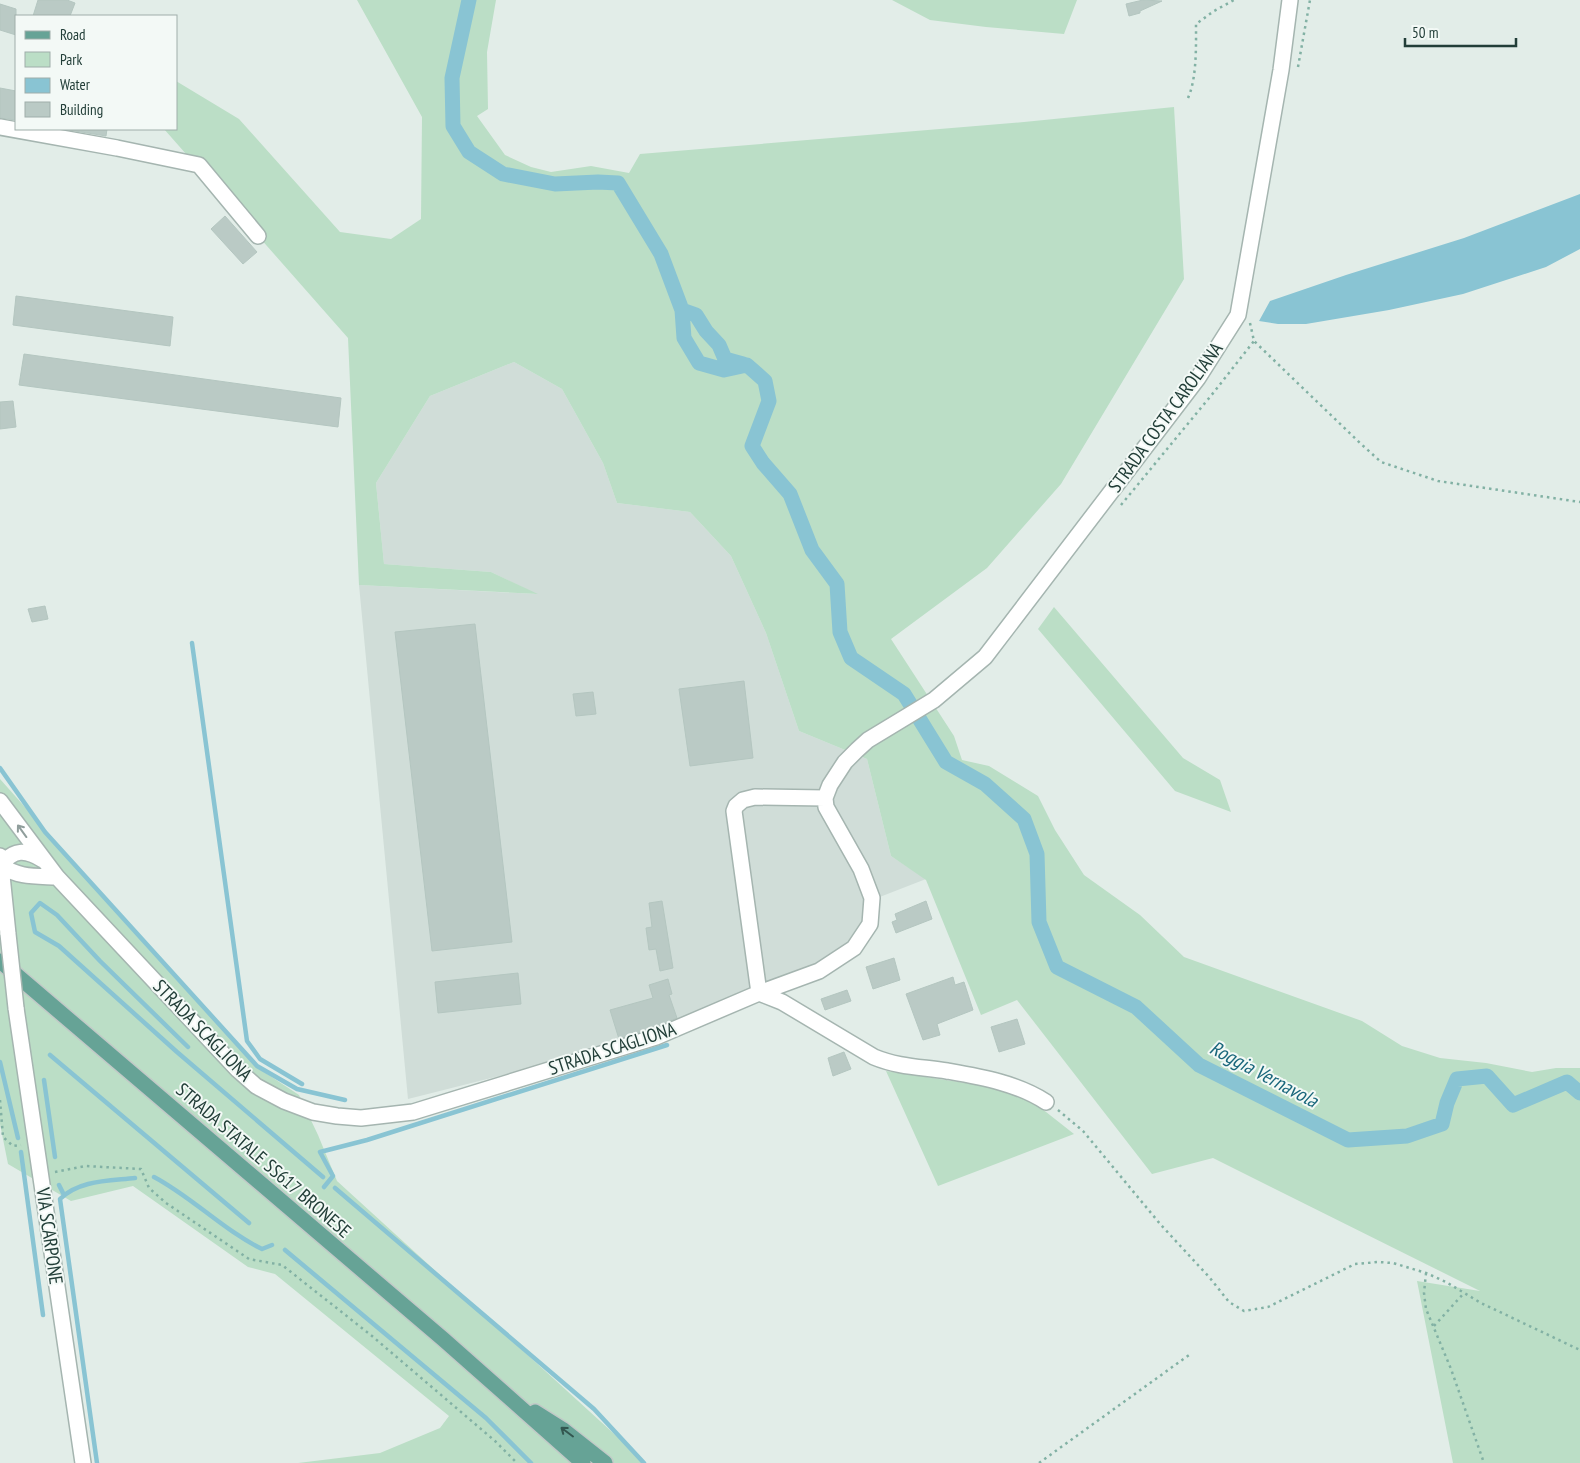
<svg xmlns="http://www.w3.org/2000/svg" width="1580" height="1463" font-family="'PT Sans Narrow',sans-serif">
	<rect width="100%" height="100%" fill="#e2ede8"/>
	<!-- built -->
	<path fill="#d0ddd8" d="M514,362L562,389L603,463L617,503L690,512L731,556L766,633L799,731L867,759L891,856L926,879L872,900L856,947L669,1033L408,1099L359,585L536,594L491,572L384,564L376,483L430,396Z"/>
	<!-- green -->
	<path fill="#bbdec6" d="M357,0H496L487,52L488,109L477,116L505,155L531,167L551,172L591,166L629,173L640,154L1024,122L1174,107L1184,279L1061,484L987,568L891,639L954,736L962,760L989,766L1038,796L1055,830L1084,875L1140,915L1184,957L1362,1021L1402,1046L1440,1058L1486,1063L1532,1072L1556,1068H1580V1463H1453L1417,1281L1480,1291L1213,1158L1152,1174L1017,1000L981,1015L926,880L891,856L867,759L799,731L766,633L731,556L690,512L617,503L603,463L562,389L514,362L430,396L376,483L384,564L491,572L538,594L359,585L348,338L164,129H176V81L239,119L340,232L391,239L421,219L422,117Z
		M892,0H1077L1064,34L986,27L930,20Z
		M1054,607L1183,758L1220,780L1231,812L1175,791L1038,629Z
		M0,779L255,1066L299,1095L318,1135L337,1181L646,1463H298L380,1453L440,1428L449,1416L275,1274L248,1267L133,1186L71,1201L8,1164L0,1124Z
		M886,1071L992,1087L1027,1097L1074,1134L938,1186Z"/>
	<!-- water -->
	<path fill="#89c4d3" d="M1580,194V249L1546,267L1463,294L1389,310L1306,324H1278L1259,321L1270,301L1346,275L1464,238Z"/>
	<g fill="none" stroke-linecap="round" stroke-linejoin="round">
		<!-- stream -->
		<path stroke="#89c4d3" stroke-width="4.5" d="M192,643L247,1041L260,1059L302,1084
			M0,768L45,832L257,1066L297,1089L345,1100
			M188,1047L100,961L57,915L40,903L31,913L35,932L59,946L177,1052L323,1177
			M50,1055L249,1223
			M0,1062L18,1138
			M44,1080L55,1157
			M21,1152L43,1315
			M154,1177C192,1197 223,1230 262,1249L272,1245
			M59,1185L64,1195
			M324,1187L333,1176L320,1152L367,1140L667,1045
			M335,1188L594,1409L644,1463
			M285,1250L486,1418L531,1463
			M97,1463L60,1199C79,1180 109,1181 135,1178"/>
		<!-- canal -->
		<path stroke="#89c4d3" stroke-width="15" d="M469,0L452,78L453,126L469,152L503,174L555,184L598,182L618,183L661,254L682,310L684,338L699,363L724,370L747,365L765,381L769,401L752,446L763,463L790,494L812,550L837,584L840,632L851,658L904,694L946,762L985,784L1024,819L1037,854L1039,922L1057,967L1136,1007L1199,1065L1348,1140L1407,1136L1442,1124L1447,1103L1457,1079L1487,1076L1513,1105L1567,1082L1580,1093
			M682,310L696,315L706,331L719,345L725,359L743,364"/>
	</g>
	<!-- building -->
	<path fill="#bacac5" stroke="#b4c6c0" d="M38,0H67L75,3L70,16H33Z
		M1143,0L1162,1L1140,11V13L1129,16L1126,4Z
		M0,4L16,9V35L0,30Z
		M0,88L16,91V120L0,118Z
		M63,129H107L106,136Z
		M225,216L257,252L243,264L211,229Z
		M16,296L173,317L170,346L13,325Z
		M24,354L341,398L338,427L19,385Z
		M13,401L16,427L0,429V402Z
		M45,606L48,619L32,622L28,609Z
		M475,624L512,942L432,951L395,632Z
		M744,681L753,758L690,766L679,689Z
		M593,692L596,714L576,716L573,694Z
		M662,901L673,968L660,971L656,949L649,950L646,928L652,927L649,903Z
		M926,901L932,919L896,933L892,922L897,920L895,914Z
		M894,958L900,980L873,989L866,967Z
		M518,973L521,1004L438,1013L435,982Z
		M953,977L955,985L964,982L973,1010L937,1024L940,1035L923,1040L906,994Z
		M668,979L672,994L669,995L677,1018L653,1028L619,1039L610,1010L653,998L649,985Z
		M847,990L851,1001L825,1010L821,999Z
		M1017,1019L1025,1044L999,1052L991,1027Z
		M844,1052L851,1069L833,1076L828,1058Z"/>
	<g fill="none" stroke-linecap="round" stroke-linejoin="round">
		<defs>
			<path id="minor" d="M0,127L117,148L199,165L258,236
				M0,801L57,877L238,1070L256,1086L284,1101L313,1112L337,1116L361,1118L413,1112L656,1037L759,993L819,971L854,948L870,924L872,898L861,869L826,807L825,798L830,785L845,762L857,750L868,740L934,700L985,657L1198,378L1238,315L1281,70L1290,0
				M0,856L8,934
				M1,865C18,878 36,876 57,877
				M1,865C14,849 25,849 43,860
				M759,993L782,1002L874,1057C898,1067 922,1067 947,1071C981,1077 1017,1083 1046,1102
				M759,993L734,811L736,806L743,800L755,797L825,798
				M16,1008L83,1463"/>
			<path id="major" d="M0,961L443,1339L583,1463
				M535,1412L562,1429L605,1463"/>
		</defs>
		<!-- minor casing -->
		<use href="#minor" stroke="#a5b5b0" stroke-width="18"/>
		<!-- major casing -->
		<use href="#major" stroke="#c1c9c7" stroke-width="18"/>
		<!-- path -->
		<path stroke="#82b1a4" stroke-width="2.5" stroke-dasharray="2.5 4" stroke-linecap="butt" d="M1298,67L1310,0
			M1188,98C1197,78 1196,45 1196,24L1214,11L1234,0
			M1250,323L1254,341L1360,443L1381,462L1438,481L1580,502
			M1121,505L1214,392L1254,341
			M0,1100L3,1137L13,1146L21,1145
			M1058,1110L1083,1131L1161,1225L1210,1278L1229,1302L1244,1311L1268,1307L1355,1264L1378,1262L1393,1263L1426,1273L1446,1282L1481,1303L1580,1350
			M55,1172L85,1166L141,1169L149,1188L166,1203L249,1259L282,1265L372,1336L495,1441L517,1463
			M1426,1273L1424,1293L1426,1309L1451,1369L1484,1463
			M1434,1326L1464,1293
			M1039,1463L1189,1355"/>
		<!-- minor -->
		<use href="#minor" stroke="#fff" stroke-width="15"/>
		<!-- major -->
		<use href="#major" stroke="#66a396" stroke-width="15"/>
		<defs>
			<path id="minor-bridge" d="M8,934L16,1008"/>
		</defs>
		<!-- minor-bridge casing -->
		<use href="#minor-bridge" stroke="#a5b5b0" stroke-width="18" stroke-linecap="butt"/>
		<!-- minor-bridge -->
		<use href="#minor-bridge" stroke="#fff" stroke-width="15"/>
	</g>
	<!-- one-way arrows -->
	<defs><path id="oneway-shaft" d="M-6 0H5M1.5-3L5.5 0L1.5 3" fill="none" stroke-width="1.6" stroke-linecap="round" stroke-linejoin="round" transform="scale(1.25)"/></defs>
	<use stroke="#909e9c" href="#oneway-shaft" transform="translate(22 831) rotate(-126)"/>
	<use stroke="#335750" href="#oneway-shaft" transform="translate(567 1432) rotate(-143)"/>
	<g text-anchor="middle" stroke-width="4" stroke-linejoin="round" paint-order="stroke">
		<!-- street labels -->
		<g font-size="19" fill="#223e38" stroke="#f3f9f6">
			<text transform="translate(1165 417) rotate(-54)" y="7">STRADA COSTA CAROLIANA</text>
			<text transform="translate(203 1030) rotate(46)" y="7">STRADA SCAGLIONA</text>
			<text transform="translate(612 1048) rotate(-18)" y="7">STRADA SCAGLIONA</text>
			<text transform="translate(264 1160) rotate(41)" y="7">STRADA STATALE SS617 BRONESE</text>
			<text transform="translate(50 1236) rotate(82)" y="7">VIA SCARPONE</text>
		</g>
		<!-- water labels -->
		<g font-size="20" font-style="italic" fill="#1a677c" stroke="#f3f9f6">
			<text transform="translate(1264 1074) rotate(28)" y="7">Roggia Vernavola</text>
		</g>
	</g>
	<!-- legend -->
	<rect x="15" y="15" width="162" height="115" fill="#f3f9f6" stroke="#9faeaa"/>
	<rect x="25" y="31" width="25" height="8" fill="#66a396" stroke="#9faeaa"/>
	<text x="60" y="40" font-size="15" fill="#223e38">Road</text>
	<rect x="25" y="52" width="25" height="15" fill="#bbdec6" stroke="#9faeaa"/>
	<text x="60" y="65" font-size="15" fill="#223e38">Park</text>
	<rect x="25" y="78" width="25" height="15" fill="#89c4d3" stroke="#9faeaa"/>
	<text x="60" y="90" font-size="15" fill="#223e38">Water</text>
	<rect x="25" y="102" width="25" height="15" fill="#bacac5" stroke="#9faeaa"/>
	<text x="60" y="115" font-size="15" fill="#223e38">Building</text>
	<!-- scale -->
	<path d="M1405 38v8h111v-8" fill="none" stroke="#223e38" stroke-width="2.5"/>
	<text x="1412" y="38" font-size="15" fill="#223e38" stroke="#f3f9f6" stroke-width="4" paint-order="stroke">50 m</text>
</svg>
